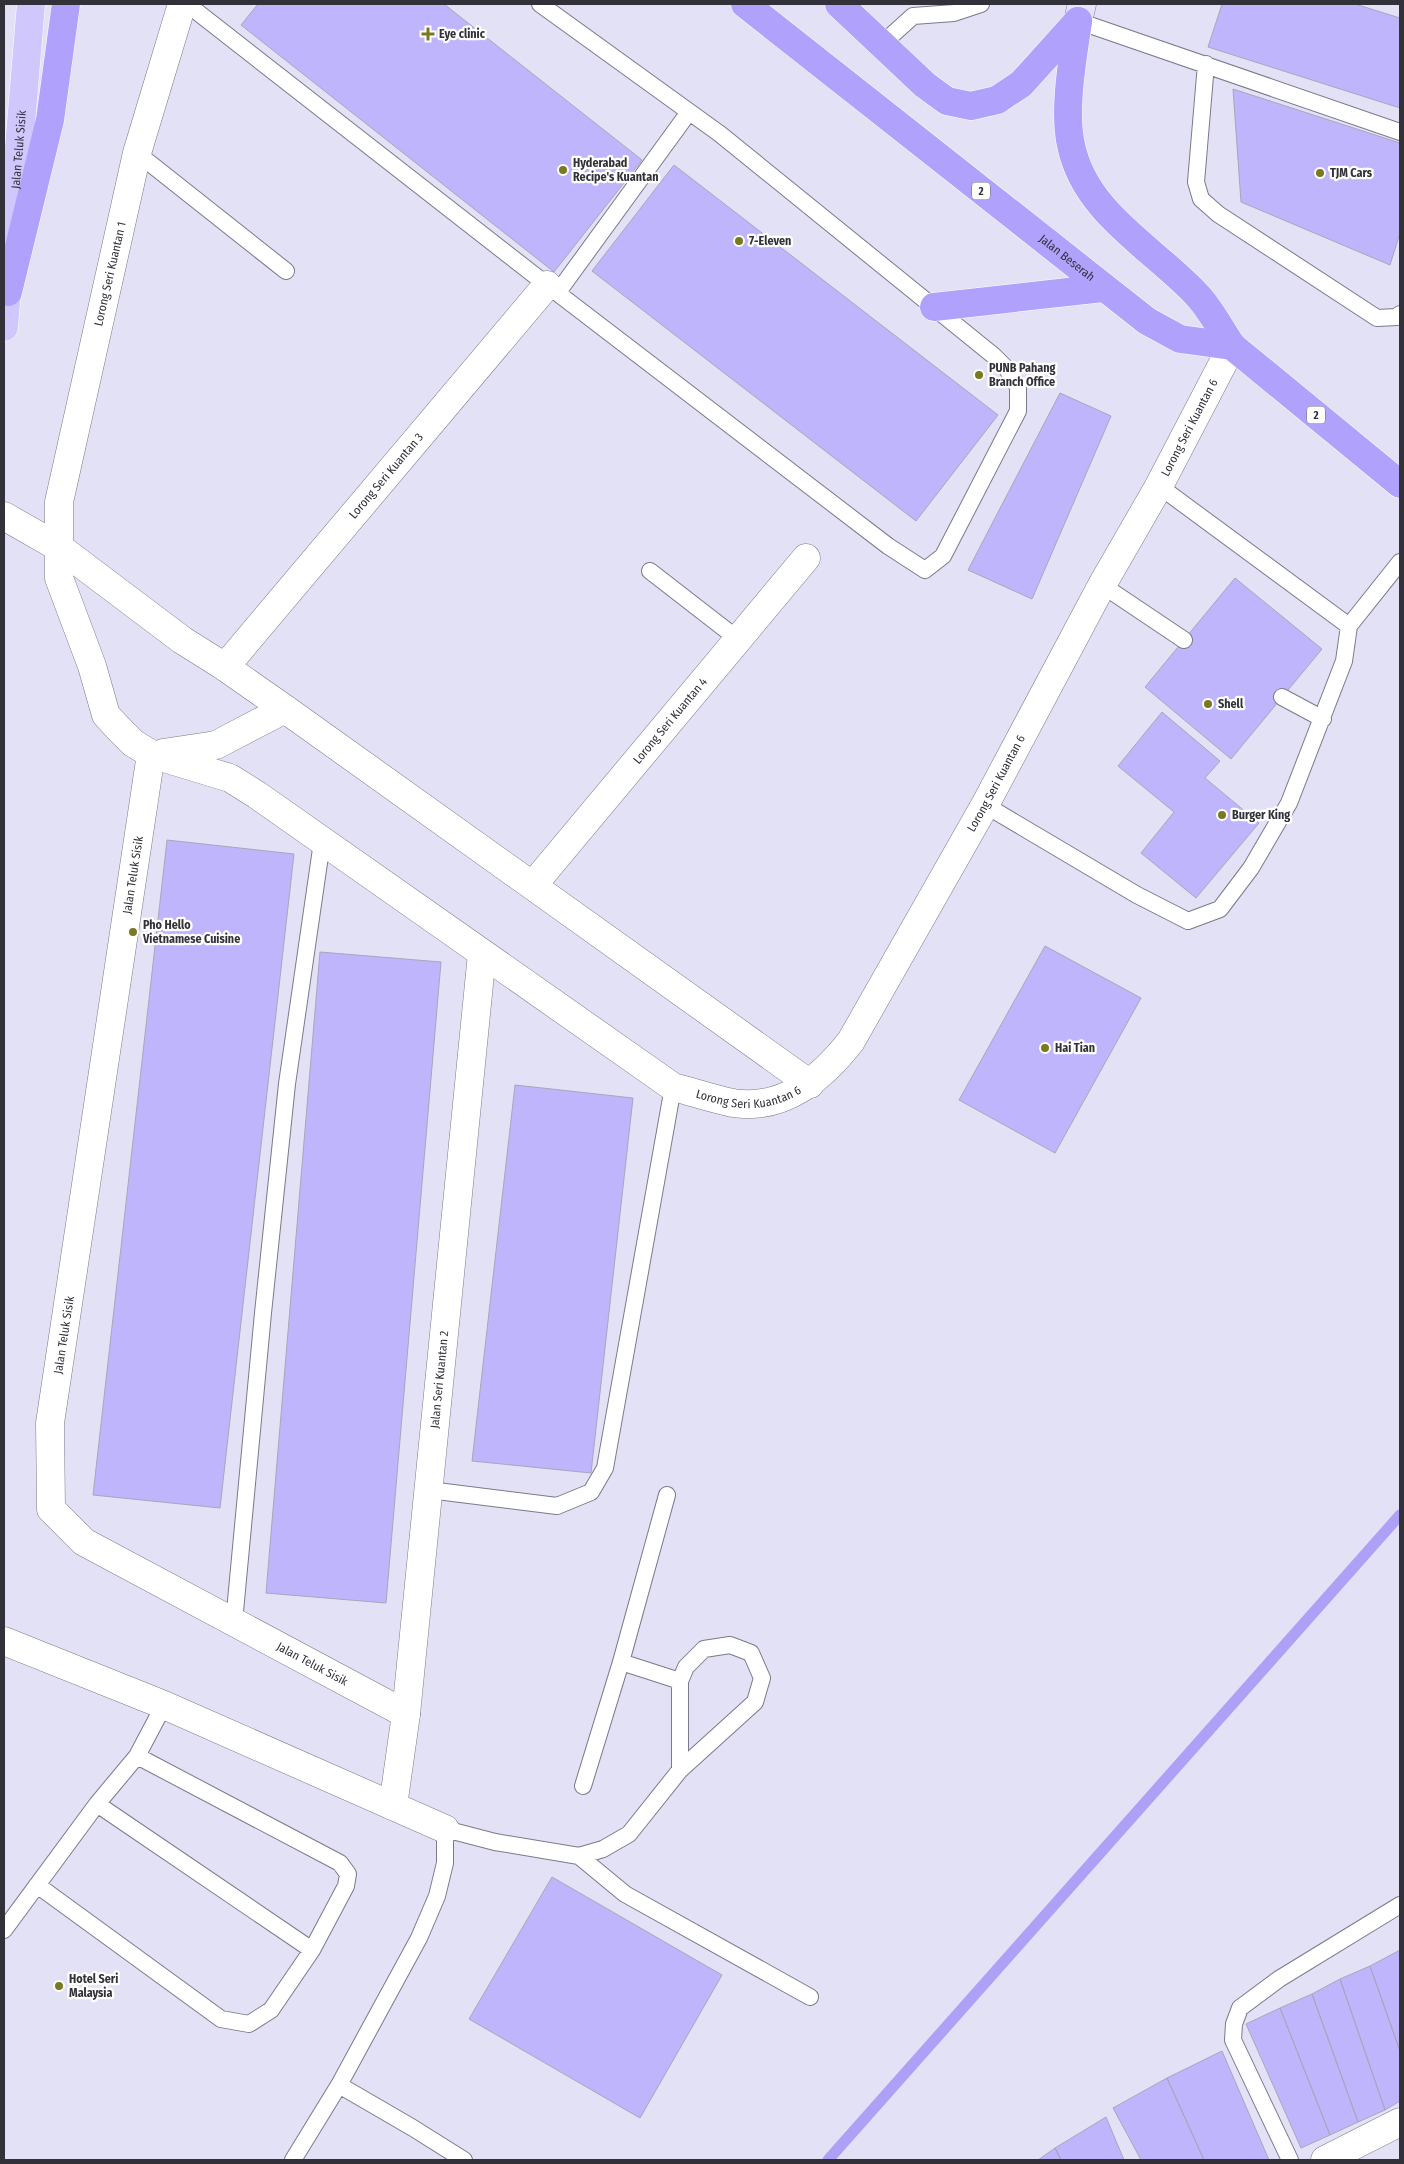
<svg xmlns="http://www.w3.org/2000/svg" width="1404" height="2164" font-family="'Fira Sans Condensed',sans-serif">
	<rect width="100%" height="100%" fill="#e3e1f6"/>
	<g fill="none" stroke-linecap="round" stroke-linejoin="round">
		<!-- stream -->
		<path stroke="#aea0f7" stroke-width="11" d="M828,2160L1400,1515"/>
	</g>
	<!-- building -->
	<path fill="#bfb5fc" stroke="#a8a6ba" d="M258,4H444L642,160L554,272L241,25Z
		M1222,4H1355L1400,18V108L1208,47Z
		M1233,89L1400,143V233L1390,265L1241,202Z
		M674,165L998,415L916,521L592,271Z
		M1060,393L1111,416L1032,599L968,570Z
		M1235,578L1322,649L1231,759L1145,687Z
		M1162,712L1220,761L1205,778L1259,823L1196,898L1141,853L1174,812L1118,766Z
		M167,840L294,854L220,1508L93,1495Z
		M1045,946L1141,998L1055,1153L959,1100Z
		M320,952L441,962L386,1603L266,1593Z
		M515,1085L633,1098L591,1473L472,1461Z
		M552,1877L722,1975L640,2118L469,2019Z
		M1400,1950V2051L1370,1966Z
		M1370,1966L1400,2051V2101L1385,2110L1340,1979Z
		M1340,1979L1385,2110L1358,2122L1312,1994Z
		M1312,1994L1358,2122L1330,2135L1280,2008Z
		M1280,2008L1330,2135L1301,2148L1246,2024Z
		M1222,2051L1269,2160H1204L1167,2078Z
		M1167,2078L1204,2160H1141L1113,2108Z
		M1106,2117L1124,2160H1061L1055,2148Z
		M1055,2148L1061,2160H1038Z"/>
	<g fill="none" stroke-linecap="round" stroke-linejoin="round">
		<defs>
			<path id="lane" d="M187,4L547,285L888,546L925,570L943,556L1018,411V387L1007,369L994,356L720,134L540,4
				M1078,21L1400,132
				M882,44L913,16L954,13L981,4
				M1206,64L1196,182L1201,199L1218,214L1377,318L1397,317L1400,314
				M137,153L286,271
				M558,292L689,112
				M1159,486L1349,626L1400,562
				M650,571L739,640
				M1102,585L1184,640
				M1282,697L1323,719
				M985,805L1137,895L1188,921L1220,909L1251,868L1289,803L1344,661L1349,626
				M429,1490L557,1506L591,1492L605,1468L673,1087
				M234,1622L263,1313L287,1084L322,842
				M621,1662L680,1681
				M137,1756L340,1863L348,1874L346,1886L312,1950L97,1804L137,1756L164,1705
				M583,1786L621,1662L667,1495
				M579,1856L625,1894L810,1997
				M37,1885L221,2019L249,2024L271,2010L312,1950
				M4,1930L97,1804
				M339,2085L413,2128L464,2160
				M293,2160L339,2085L419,1938L437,1896L445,1863V1829L495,1842L579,1856L603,1849L629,1834L680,1770L755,1702L762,1678L751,1653L730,1645L704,1649L686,1667L680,1681V1770
				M1290,2160L1233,2040L1234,2024L1240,2008L1279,1979L1400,1905"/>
			<g id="street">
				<path id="s1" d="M182,4L137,153L59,502V578L92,666L106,715L118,728L133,743L151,754L230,778L257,795L673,1087C693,1092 713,1099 733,1103C784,1111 822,1078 851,1041L985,805L1102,585L1159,486L1232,346"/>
				<path d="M4,516L60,548L182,640L225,667L285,709L810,1084"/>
				<path id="s2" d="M225,667L547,285"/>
				<path d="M163,753L216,745L285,709"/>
				<path id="s3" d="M151,754L50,1423L51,1509L84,1542L406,1714"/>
				<path id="s4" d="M533,885L806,558"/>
				<path d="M4,1641L164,1705L445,1829"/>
				<path id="s5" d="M393,1806L406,1714L482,954"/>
				<path d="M1325,2160L1400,2122"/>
			</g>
			<path id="secondary" d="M1078,21L1082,4"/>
			<g id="primary">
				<path id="s6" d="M4,327L31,4"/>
			</g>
			<g id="highway">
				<path id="s7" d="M745,4L1147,321L1180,339L1232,346L1400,484"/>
				<path d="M839,4L925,85L947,101L971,106L997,100L1021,84L1078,21"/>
				<path d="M1078,21C1073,58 1063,109 1071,145C1085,214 1154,248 1198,296C1211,310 1221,330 1232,346"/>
				<path d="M8,292L50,120L66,4"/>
				<path d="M934,307L1103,288"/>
			</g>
		</defs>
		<!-- lane casing -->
		<use href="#lane" stroke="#7b798b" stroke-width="18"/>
		<!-- street casing -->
		<use href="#street" stroke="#7b798b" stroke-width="29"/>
		<!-- secondary casing -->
		<use href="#secondary" stroke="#7b798b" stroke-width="29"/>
		<!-- primary casing -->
		<use href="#primary" stroke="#fff" stroke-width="29"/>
		<!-- highway casing -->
		<use href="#highway" stroke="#fff" stroke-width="29"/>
		<!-- lane -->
		<use href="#lane" stroke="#fff" stroke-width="16"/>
		<!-- street -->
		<use href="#street" stroke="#fff" stroke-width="28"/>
		<!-- secondary -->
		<use href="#secondary" stroke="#e7e3fe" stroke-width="28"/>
		<!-- primary -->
		<use href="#primary" stroke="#d0c7fd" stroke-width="28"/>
		<!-- highway -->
		<use href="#highway" stroke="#b0a1fc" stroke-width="28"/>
	</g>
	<!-- markers -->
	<g fill="#787921" stroke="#fff" stroke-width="2">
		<path d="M425.5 26.5h5v5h5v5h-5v5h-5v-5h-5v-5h5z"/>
		<circle cx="563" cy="170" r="5"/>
		<circle cx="1320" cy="173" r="5"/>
		<circle cx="739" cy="241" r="5"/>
		<circle cx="979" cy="375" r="5"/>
		<circle cx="1208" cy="704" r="5"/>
		<circle cx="1222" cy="815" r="5"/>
		<circle cx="133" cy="932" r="5"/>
		<circle cx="1045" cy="1048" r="5"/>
		<circle cx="59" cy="1986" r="5"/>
	</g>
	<g text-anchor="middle" stroke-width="4.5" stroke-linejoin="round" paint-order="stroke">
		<!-- shield labels -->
		<g fill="#fff" stroke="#706f74" stroke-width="1">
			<rect x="972" y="182.5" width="18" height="17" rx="4"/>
			<rect x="1307" y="406.5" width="18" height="17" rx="4"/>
		</g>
		<g font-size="11" font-weight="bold" fill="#323139">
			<text x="981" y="195">2</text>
			<text x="1316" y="419">2</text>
		</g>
		<!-- poi labels -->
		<g font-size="12" font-weight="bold" fill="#323139" stroke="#fff" text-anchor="start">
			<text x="439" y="38">Eye clinic</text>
			<text x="573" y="167">Hyderabad<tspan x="573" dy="14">Recipe's Kuantan</tspan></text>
			<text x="1330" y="177">TJM Cars</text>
			<text x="749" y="245">7-Eleven</text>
			<text x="989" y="372">PUNB Pahang<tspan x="989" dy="14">Branch Office</tspan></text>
			<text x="1218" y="708">Shell</text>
			<text x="1232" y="819">Burger King</text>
			<text x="143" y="929">Pho Hello<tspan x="143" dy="14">Vietnamese Cuisine</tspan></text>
			<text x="1055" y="1052">Hai Tian</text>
			<text x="69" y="1983">Hotel Seri<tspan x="69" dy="14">Malaysia</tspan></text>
		</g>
		<!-- street labels -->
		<g font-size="12" fill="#323139" stroke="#fff">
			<text dy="4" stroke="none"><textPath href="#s6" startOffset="178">Jalan Teluk Sisik</textPath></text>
			<text dy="4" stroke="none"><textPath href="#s7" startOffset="410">Jalan Beserah</textPath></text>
			<text transform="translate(110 274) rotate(-77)" y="4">Lorong Seri Kuantan 1</text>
			<text dy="4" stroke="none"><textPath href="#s1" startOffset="2320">Lorong Seri Kuantan 6</textPath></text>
			<text dy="4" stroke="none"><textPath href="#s2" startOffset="250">Lorong Seri Kuantan 3</textPath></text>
			<text dy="4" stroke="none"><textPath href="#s4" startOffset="214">Lorong Seri Kuantan 4</textPath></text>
			<text dy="4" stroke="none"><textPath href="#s1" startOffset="1915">Lorong Seri Kuantan 6</textPath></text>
			<text transform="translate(133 875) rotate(-81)" y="4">Jalan Teluk Sisik</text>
			<text dy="4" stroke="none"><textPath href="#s1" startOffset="1495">Lorong Seri Kuantan 6</textPath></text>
			<text transform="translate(64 1335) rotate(-81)" y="4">Jalan Teluk Sisik</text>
			<text dy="4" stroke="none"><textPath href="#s5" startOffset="429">Jalan Seri Kuantan 2</textPath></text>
			<text dy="4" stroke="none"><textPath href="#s3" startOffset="1068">Jalan Teluk Sisik</textPath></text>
		</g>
	</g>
	<!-- border -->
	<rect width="1404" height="2164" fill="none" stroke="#323139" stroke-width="10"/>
</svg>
